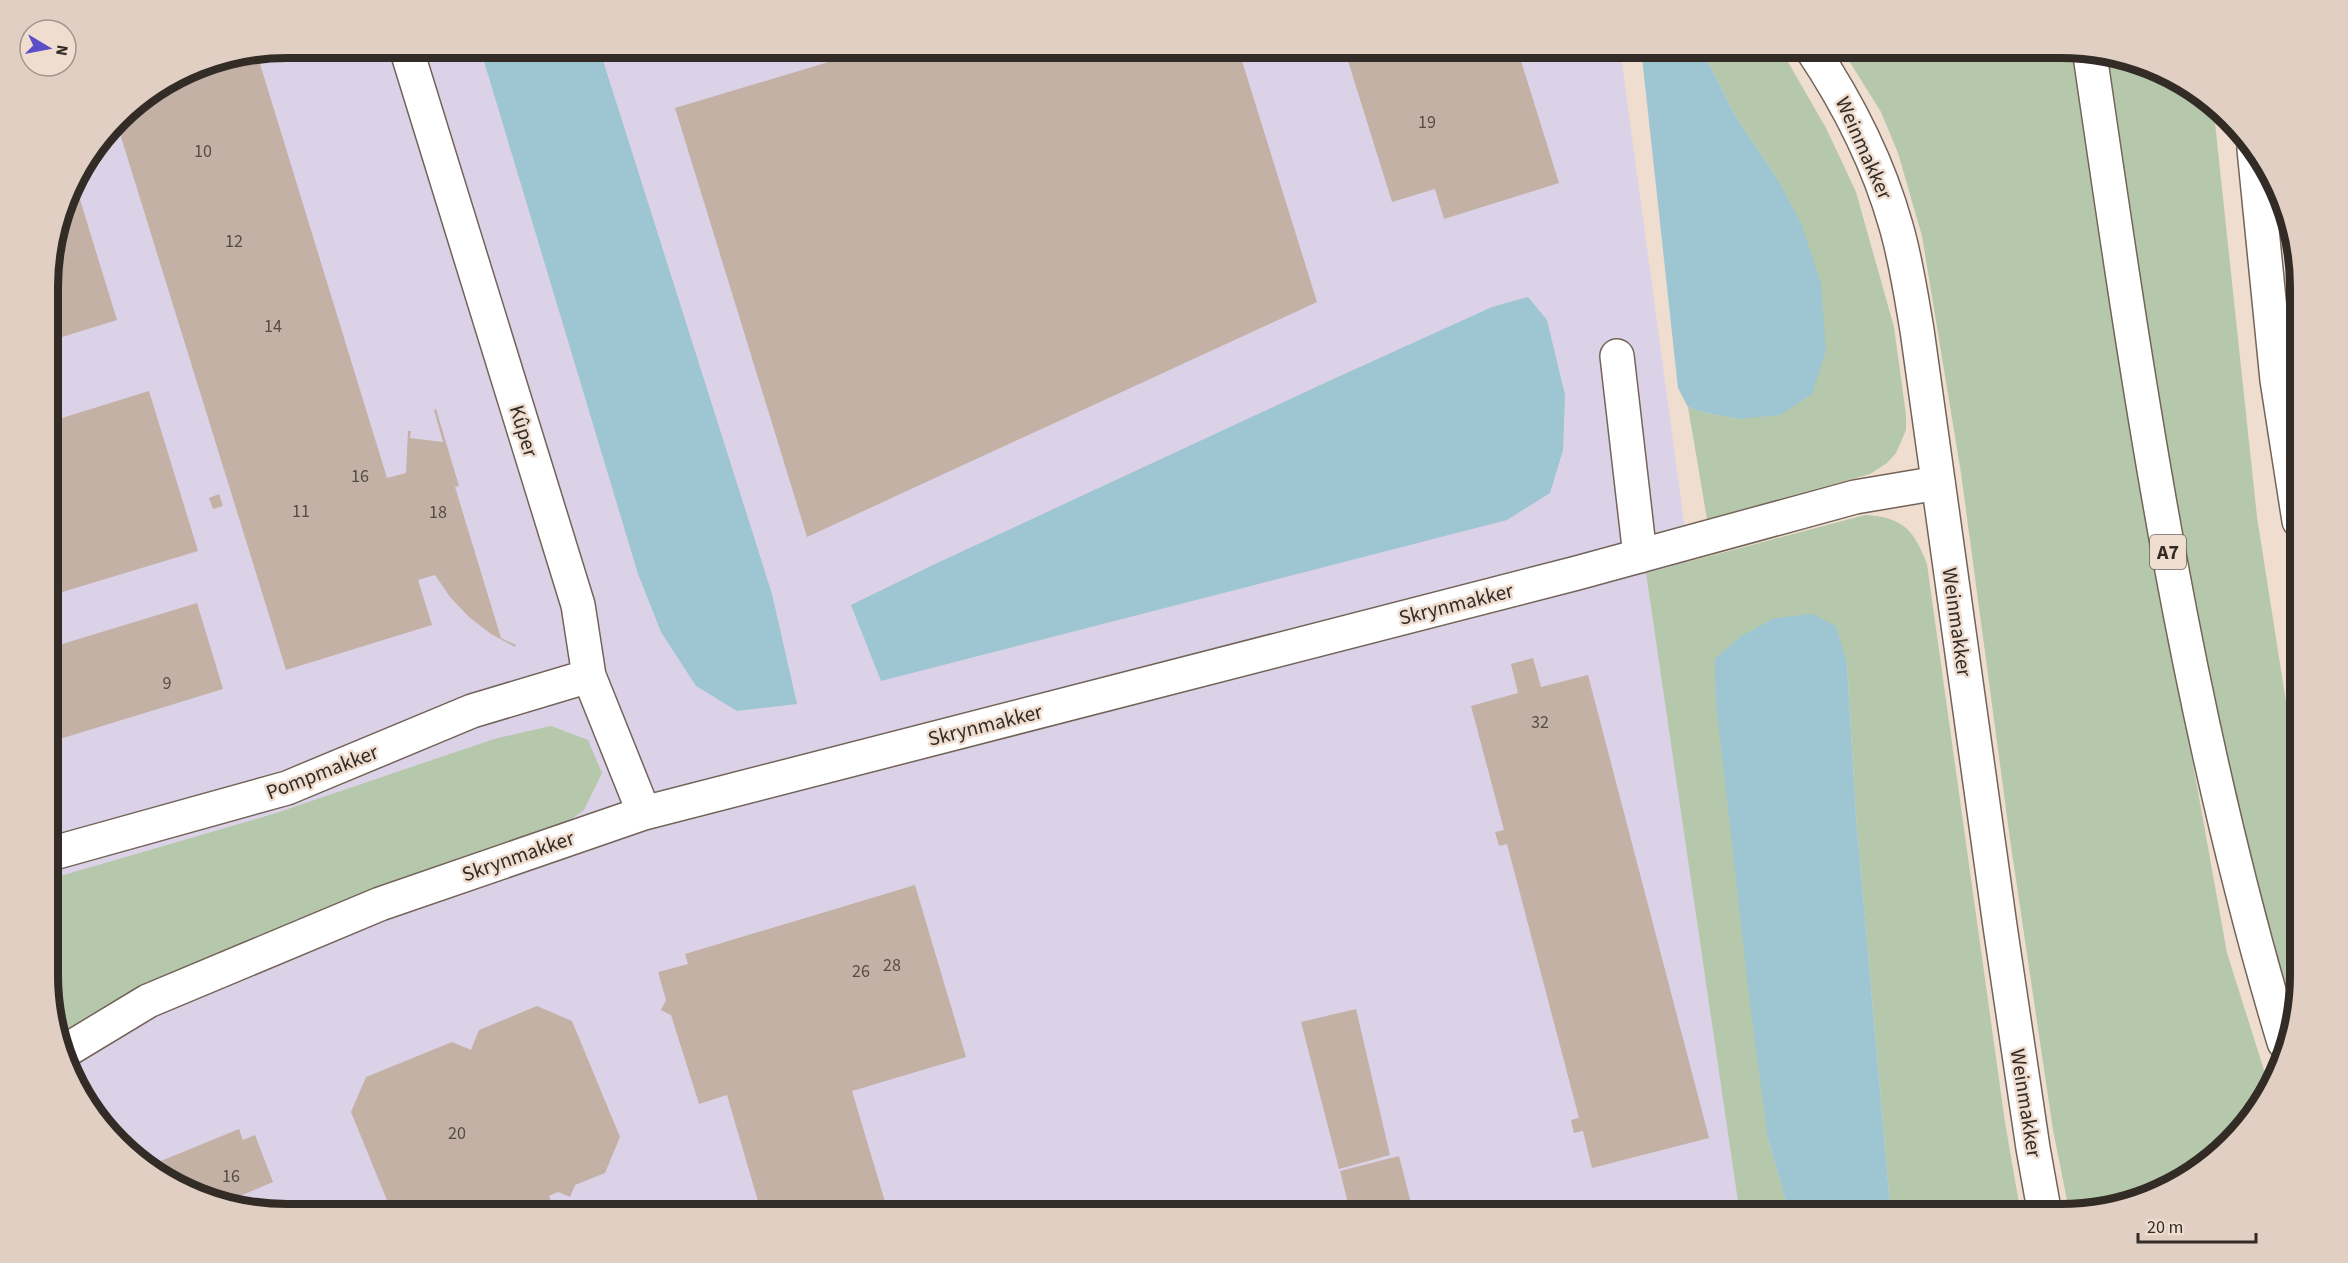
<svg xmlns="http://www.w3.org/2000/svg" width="2348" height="1263" font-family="'Source Sans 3',sans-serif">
	<rect width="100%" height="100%" fill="#efddd0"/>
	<!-- industrial -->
	<path fill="#dbd2e7" d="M288,48H1620L1727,841L1737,1188L1740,1215H288L181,1190L97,1121L66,1067L50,1007L49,272L73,181L129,108L196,66Z"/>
	<!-- green -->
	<path fill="#b5c8ab" d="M1701,48H1780L1826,128L1856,192L1894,327L1906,415V430L1896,453L1887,463L1870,474L1707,519L1688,407L1706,413L1739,419L1775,175L1737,119Z
		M1841,48H2060L2077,52L2126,391L2227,953L2270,1089L2240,1134L2193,1175L2137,1202L2070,1215L2053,1130L2010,839L1961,473L1922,236L1898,153L1881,112Z
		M2104,58L2167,73L2213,104L2257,517L2299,785L2300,976L2288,1026L2203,655L2159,415Z
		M1865,515C1903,517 1914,530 1927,564L2005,1122L2021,1215H1891L1856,816L1847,663L1768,1139L1790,1215H1740L1646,573Z
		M551,726L588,740L602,773L584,810L539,843L408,881L251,938L61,1047L50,1007V879L273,814L494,739Z"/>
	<!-- water -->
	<path fill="#9dc5d2" d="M480,48H599L772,594L797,704L737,711L696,686L661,632L638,574Z
		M1641,48H1701L1737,119L1775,175L1801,223L1821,284L1826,351L1812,394L1780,415L1739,419L1706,413L1688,407L1678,388Z
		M1528,297L1547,320L1565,395L1563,450L1550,493L1507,520L881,681L851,605L935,564L1329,381L1492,307Z
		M1812,614L1836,626L1847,663L1856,816L1891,1215H1790L1768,1139L1750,1004L1716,702L1715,659L1743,635L1775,618Z"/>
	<!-- building -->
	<path fill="#c3b1a5" d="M875,48H1238L1317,302L807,537L675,108Z
		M1344,48H1517L1559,183L1444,219L1435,189L1392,202Z
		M257,54L387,478L406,473L408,431H411L410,438L443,442L434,410L436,409L459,486L455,487L501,638L516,645L515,647L491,634L469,617L450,597L435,575L418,580L432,625L286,670L117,124L129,108L196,66Z
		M74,180L117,320L49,341V272Z
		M149,391L198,551L49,596V422Z
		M219,494L223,506L213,509L209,498Z
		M197,603L223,689L50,742L49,648Z
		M1533,658L1541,687L1588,675L1709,1138L1592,1168L1583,1131L1574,1133L1571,1120L1579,1118L1507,844L1499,846L1495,832L1504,830L1471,706L1518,693L1511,664Z
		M915,885L966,1057L852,1091L889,1215H762L727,1095L699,1104L671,1015L661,1010L666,1000L658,972L688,964L685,954Z
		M537,1006L572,1021L620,1137L605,1173L575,1185L570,1197L558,1192L549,1196L556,1215H393L351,1112L366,1077L452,1042L471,1050L479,1030Z
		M1356,1009L1390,1155L1339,1169L1301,1022Z
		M239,1129L243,1140L255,1135L273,1182L228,1201L181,1190L151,1165Z
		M1399,1156L1414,1215H1351L1340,1171Z"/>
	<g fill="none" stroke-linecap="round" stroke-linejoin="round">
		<defs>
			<path id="minor" d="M406,48L578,605L589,676L644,813
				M1617,356L1640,556
				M50,854L287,788L472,711L589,676
				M62,1053L148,1001L380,904L644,813L1577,573L1855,497L1938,483"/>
			<path id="secondary" d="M1811,48C1848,103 1878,162 1896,226C1906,260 1911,295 1917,330L2000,926L2033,1148L2045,1215"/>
			<path id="motorway" d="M2090,55C2139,390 2186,717 2284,1042
				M2254,149L2277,380L2299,521"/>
		</defs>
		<!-- minor casing -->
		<use href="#minor" stroke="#736358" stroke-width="36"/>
		<!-- secondary casing -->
		<use href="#secondary" stroke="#736358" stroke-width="36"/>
		<!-- motorway casing -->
		<use href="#motorway" stroke="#736358" stroke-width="36"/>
		<!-- minor -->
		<use href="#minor" stroke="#fff" stroke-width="33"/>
		<!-- secondary -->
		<use href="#secondary" stroke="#fff" stroke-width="33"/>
		<!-- motorway -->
		<use href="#motorway" stroke="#fff" stroke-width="33"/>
	</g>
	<g text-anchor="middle" stroke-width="5" stroke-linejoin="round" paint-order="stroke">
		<!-- number labels -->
		<g font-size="18" fill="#564c46">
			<text x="1427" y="128">19</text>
			<text x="203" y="157">10</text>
			<text x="234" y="247">12</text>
			<text x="273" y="332">14</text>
			<text x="360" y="482">16</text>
			<text x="301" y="517">11</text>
			<text x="438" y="518">18</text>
			<text x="167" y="689">9</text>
			<text x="1540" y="728">32</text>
			<text x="892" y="971">28</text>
			<text x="861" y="977">26</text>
			<text x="457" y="1139">20</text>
			<text x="231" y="1182">16</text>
		</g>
		<!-- shield labels -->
		<rect fill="#efddd0" stroke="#6b6059" stroke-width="1.5" x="2150" y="535" width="36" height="34" rx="4.5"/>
		<g font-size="20" font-weight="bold" fill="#322b26">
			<text x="2168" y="559">A7</text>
		</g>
		<!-- street labels -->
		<g font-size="21" fill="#322b26" stroke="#efddd0">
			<text transform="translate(1864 148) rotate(66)" y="7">Weinmakker</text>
			<text transform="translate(524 431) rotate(73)" y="7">Kûper</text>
			<text transform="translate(1456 604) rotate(-14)" y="7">Skrynmakker</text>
			<text transform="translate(1957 622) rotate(82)" y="7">Weinmakker</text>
			<text transform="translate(985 725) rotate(-14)" y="7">Skrynmakker</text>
			<text transform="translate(322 772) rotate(-21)" y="7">Pompmakker</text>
			<text transform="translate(518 856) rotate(-19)" y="7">Skrynmakker</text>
			<text transform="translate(2026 1103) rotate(81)" y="7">Weinmakker</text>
		</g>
	</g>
	<!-- crop -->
	<path d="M0 0H2348V1263H0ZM287 58H2061A229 229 0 0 1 2290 287V975A229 229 0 0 1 2061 1204H287A229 229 0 0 1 58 975V287A229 229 0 0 1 287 58Z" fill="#e0cfc2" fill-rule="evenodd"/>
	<path fill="none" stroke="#322b26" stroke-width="8" d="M287 58H2061A229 229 0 0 1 2290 287V975A229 229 0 0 1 2061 1204H287A229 229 0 0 1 58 975V287A229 229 0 0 1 287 58Z"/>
	<!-- north arrow -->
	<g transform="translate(48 48) rotate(100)"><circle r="28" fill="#efddd0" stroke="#a3968c" stroke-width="1.5"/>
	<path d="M0-4.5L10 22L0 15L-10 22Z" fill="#5b4ec6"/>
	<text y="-9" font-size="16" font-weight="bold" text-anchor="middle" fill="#322b26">N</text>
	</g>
	<!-- scale -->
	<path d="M2138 1233v9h118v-9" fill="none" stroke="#322b26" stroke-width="3"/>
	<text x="2147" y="1233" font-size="18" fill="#322b26" stroke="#efddd0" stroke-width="4.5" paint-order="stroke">20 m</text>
</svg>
